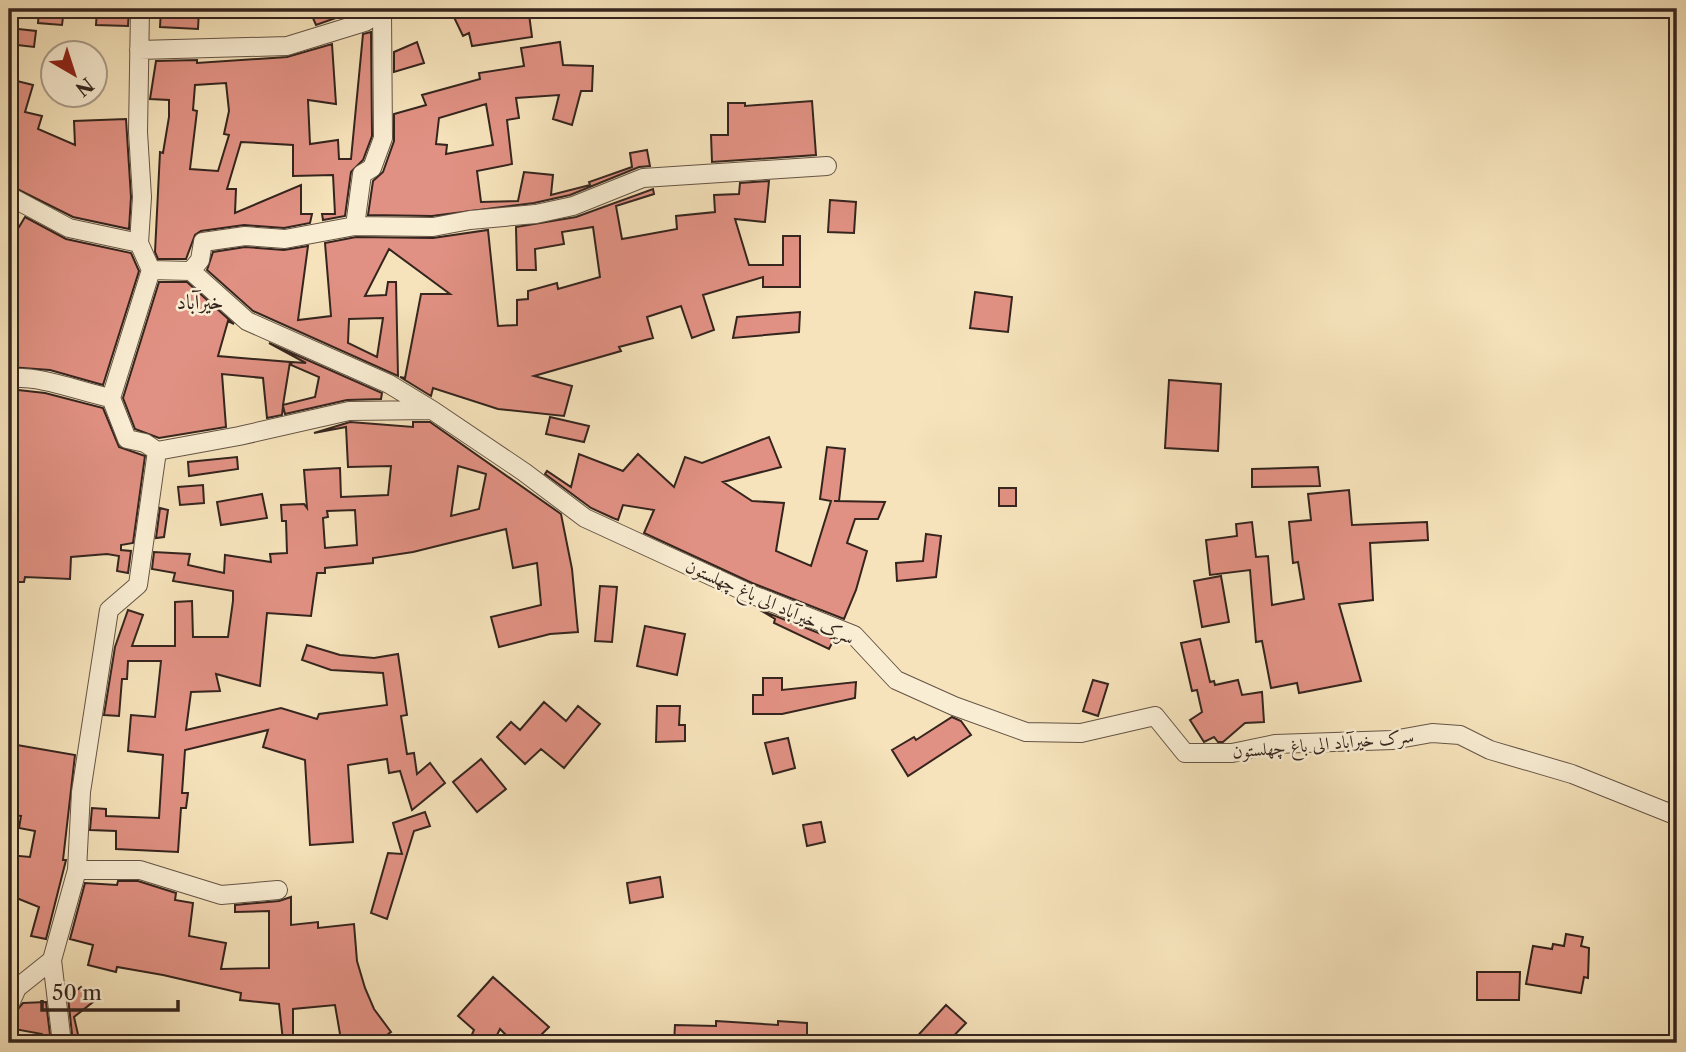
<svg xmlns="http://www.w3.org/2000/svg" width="1686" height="1052" font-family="'Libre Caslon Text',Amiri,serif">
	<rect width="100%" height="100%" fill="#f6e3bb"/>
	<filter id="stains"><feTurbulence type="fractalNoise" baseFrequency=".00286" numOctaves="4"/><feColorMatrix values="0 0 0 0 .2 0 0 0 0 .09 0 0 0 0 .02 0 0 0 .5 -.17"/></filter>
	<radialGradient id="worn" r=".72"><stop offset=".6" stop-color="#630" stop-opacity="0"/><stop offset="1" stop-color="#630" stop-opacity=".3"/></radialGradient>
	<!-- building -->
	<path fill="#e19183" stroke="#35251e" stroke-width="2" fill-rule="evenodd" d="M39,9H64L62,25L38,23Z
		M97,9H129L128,26L96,25Z
		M161,9H199L198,29L160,27Z
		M309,9H361L316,25Z
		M450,9H506L508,18L529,14L532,37L472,46L469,33L463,36Z
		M9,28L36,31L34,47L9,44Z
		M371,32L372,136L363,160L351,172L345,216L323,220L322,214H335L333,175L293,176V145L241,142L227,189H236L235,213L301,185V214H312L310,223L284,228L244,225L201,231L195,235L186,259H158L155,252L160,152L163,153L169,117V100L150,99L156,61L197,60V63L287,57L332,44L336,104L308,100L310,144L338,140L339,159H351L363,34ZM226,83L229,111L224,134L229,135L218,171L190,169L197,111L193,110L195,85Z
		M417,42L424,63L394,72V52Z
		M560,42L563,65L593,66L592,91H581L572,125L553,119L559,95L516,98L519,118L507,120L512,164L477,171L481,202L518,201L524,172L553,175L551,195L590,185L589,182L632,167L630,153L647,150L650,166L639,167L570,195L534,203L432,216L368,215L373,181L383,172L394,141V114L426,105L422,95L480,79L479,73L524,66L521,48ZM486,104L493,145L446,154L447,145L436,144L439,118Z
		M9,79L33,85L25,112L42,116L38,129L75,145L74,121L126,119L131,197L129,229L73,217L9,185Z
		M812,101L816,155L712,162L711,135H728V103H745V106Z
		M769,181L765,222L735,219L749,265H783V236H800V287H763V277L703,295L714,330L692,338L681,306L647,317L653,338L619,347L621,351L534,376L572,386L564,416L498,409L433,388L431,396L400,377L405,378L421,294H450L389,249L365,296L386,295L388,282H396L398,376L253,311L207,270L213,252L245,247L284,250L308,246L298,320L331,316L325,243L356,237L433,238L488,230L498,326L517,325V300L528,299V291L557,283L558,289L600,277L593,227L562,232L564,244L535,249L536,270H517L516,227L576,217L653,189L654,194L616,206L622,239L677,229L676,216L715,212L714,195L739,194L740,183ZM383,318L377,357L348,343L349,319Z
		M830,200L856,202L854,233L828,232Z
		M25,217L66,239L131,253L139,271L103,385L50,370L9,367V223L19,227Z
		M159,282H187L234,324L228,321L218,356L290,362L283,405L315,397L319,377L291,365L292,362L306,363L269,343L382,393L381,399L347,400L285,414L283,406L282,415L267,418L263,378L222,374L226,427L159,438L135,429L123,398Z
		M975,292L1012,297L1008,332L970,328Z
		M800,312L799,332L733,338L737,317Z
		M1169,380L1221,384L1218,451L1165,448Z
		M9,389L45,393L103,408L119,447L145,456L133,543L121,545V550L131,551L128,573L117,571L119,556L107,554L71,557L70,579L25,577L24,582H9Z
		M550,417L589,426L584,442L546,434Z
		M350,422L413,427V422H430L561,514L572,569L578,632L550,634L499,647L491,617L541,605L537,563L513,568L506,529L413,552L373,558V563L325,568V573H317L311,616L267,613L260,686L216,674L220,691L191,692L186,730L281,708L317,719L319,714L387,705L383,673L331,670L302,660L307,645L340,655L374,658L398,654L407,715L401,716L407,754L414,753L417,774L430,763L445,783L412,810L400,771L389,773L387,759L348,765L353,842L310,845L305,760L263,747L268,730L185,750L182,793H188L186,808H181L178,852L116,849V831L90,830L92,808L106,809V816L159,818L163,755L128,751L131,715L155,717L161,661H128L127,679H122L119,716L104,715L115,647L128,610L143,615L132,646H175V602L192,601L193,637H228L233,601V591L173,581L175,573L152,569L154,552L190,554L188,565L224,573L225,555L271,562L270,554L287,553L286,521H282L281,505L304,504L307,508L304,470L340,468L341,497L388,495L391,466L348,467L346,427L314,433ZM458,466L486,474L479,509L451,516ZM355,510L357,545L325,548L323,518L328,517L327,511Z
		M769,437L781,467L723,482L752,501L784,503L776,551L811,566L831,501L820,499L827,447L845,449L839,501H834L885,502L878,519H855L847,543L867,551L856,590L844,619L752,583L644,533L654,510L623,505L618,520L613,518L591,508L545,474L547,471L571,487L579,454L623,471L638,454L674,487L685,457L702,463Z
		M237,457L238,469L189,476L188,462Z
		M1318,467L1320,486L1252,487V469Z
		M203,485L204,503L180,505L178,487Z
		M999,488H1016V506H999Z
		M1349,490L1352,525L1427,522L1428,540L1370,543L1373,600L1339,604L1361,681L1299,693L1297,683L1271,688L1262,641L1256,642L1250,570L1210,575L1206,540L1237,536L1236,524L1252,522L1256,557L1268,556L1272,605L1304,599L1298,562L1293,563L1289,522L1311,520L1308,494Z
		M262,494L267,518L221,525L217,502Z
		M160,508L168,510L164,537L156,538Z
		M926,534L941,536L936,577L897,581L896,563L923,561Z
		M1221,576L1229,622L1202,627L1194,581Z
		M600,586L617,587L612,642L595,641Z
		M760,610L834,639L829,649L774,623L775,619Z
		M645,626L685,634L677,675L637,666Z
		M1200,639L1210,682L1214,681L1215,685L1238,680L1242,695L1262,692L1264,722L1245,723L1223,742H1218L1214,737L1204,742L1190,720L1202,712L1197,690L1192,691L1181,643Z
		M763,678H782V690L856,682L855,698L782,714H753V695H763Z
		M1093,680L1108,684L1098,716L1083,711Z
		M544,702L566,721L578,706L600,724L564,768L541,749L525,764L497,737L511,722L520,730Z
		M657,706H680L679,725H685V741L656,742Z
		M952,717L961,721L971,735L908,776L892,750L914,737L916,740Z
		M788,738L795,768L773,774L765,743Z
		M17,745L75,755L63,860H66L46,939L31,936L39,907L9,895V855L30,857L35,831L19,828L21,816L9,815V786Z
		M481,759L506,789L477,812L453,782Z
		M425,812L430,826L414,831L387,919L371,913L388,853L402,854L393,823Z
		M821,822L825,842L807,846L803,825Z
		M660,877L663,897L630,903L627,883Z
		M118,881H138L176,893L175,900L193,903L189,936L226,943L221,969L269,968V911L235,912V905L279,901L291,897V925L318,922V928L354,924L357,961L365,988L374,1009L391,1032L375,1043H347L340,1034L335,1005L293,1009V1040L283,1041L279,1004L240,1000L241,993L163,975L117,967L116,972L88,965L93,945L70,939L85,883L117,885Z
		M1566,934L1583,937L1581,946L1589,948L1588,978L1584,977L1581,993L1526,984L1533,946L1552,949L1553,944L1564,946Z
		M1477,972H1520L1519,1000H1477Z
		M493,977L549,1027L533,1043H514L500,1029L493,1043H468L474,1030L458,1016Z
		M81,987L93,1002L74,1017L80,1043H73L68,997Z
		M46,1002L51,1043H43L42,1034L9,1028L11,1017L23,1003Z
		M946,1005L966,1023L947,1043H911Z
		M716,1021L778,1025V1021L807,1023V1043H674L675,1025L716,1026Z"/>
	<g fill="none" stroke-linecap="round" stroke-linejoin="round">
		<defs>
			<path id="minor" d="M139,50L287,46L365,22L385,9
				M9,196L69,228L139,243L151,270L191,271L247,321L389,384L432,410
				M355,226L362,174L372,168L383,138L382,13
				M139,243L142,197L138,132L140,9
				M191,271L200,260L203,242L245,236L285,239L355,226L433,227L470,220L536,214L573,206L643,178L827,166
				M9,378C44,376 77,391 111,398L127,439L145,443L157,451L239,436L349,411L432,410L524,472L585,518L748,593L854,635L896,680L954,706L1026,732L1081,733L1155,716L1185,753H1232L1275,744L1393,740L1432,733L1460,735L1490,750L1572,774L1677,816
				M111,398L151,270
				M77,870H140L221,895L278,890
				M52,960L62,1043
				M9,1006L17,988L52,960L77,870L81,792L109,610L138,585L157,451"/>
		</defs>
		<!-- minor casing -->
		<use href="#minor" stroke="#655445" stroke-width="20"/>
		<!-- minor -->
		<use href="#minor" stroke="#f9edd3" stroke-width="18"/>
	</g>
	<g text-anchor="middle" stroke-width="5" stroke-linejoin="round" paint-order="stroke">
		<!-- street labels -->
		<g font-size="18" fill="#35251e" stroke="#f9edd3">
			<text transform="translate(770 602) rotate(24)" y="6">سرک خیرآباد الی باغ چهلستون</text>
			<text transform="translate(1323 744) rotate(-5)" y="6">سرک خیرآباد الی باغ چهلستون</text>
		</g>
		<!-- quarter labels -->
		<g font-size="21" fill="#35251e" stroke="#f9edd3">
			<text x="200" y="309">خیرآباد</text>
		</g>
	</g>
	<!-- margin -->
	<rect width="1686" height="1052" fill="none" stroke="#f6e3bb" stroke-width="35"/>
	<rect x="10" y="10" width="1665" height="1031" fill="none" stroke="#35251e" stroke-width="3.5"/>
	<rect x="18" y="18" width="1651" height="1017" fill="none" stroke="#35251e" stroke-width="2"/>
	<!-- north arrow -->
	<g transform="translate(74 74) rotate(141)"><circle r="33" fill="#f9edd3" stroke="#ab9d8b" stroke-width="2"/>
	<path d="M0-5L12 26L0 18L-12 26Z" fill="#8f2418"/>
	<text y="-10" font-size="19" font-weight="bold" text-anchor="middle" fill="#35251e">N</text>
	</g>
	<!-- scale -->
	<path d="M42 1000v10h136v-10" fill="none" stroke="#35251e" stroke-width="3.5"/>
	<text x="52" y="1000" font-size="21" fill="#35251e" stroke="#f9edd3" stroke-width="5" paint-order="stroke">50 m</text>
	<rect width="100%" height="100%" filter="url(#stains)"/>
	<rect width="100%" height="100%" fill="url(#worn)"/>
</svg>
